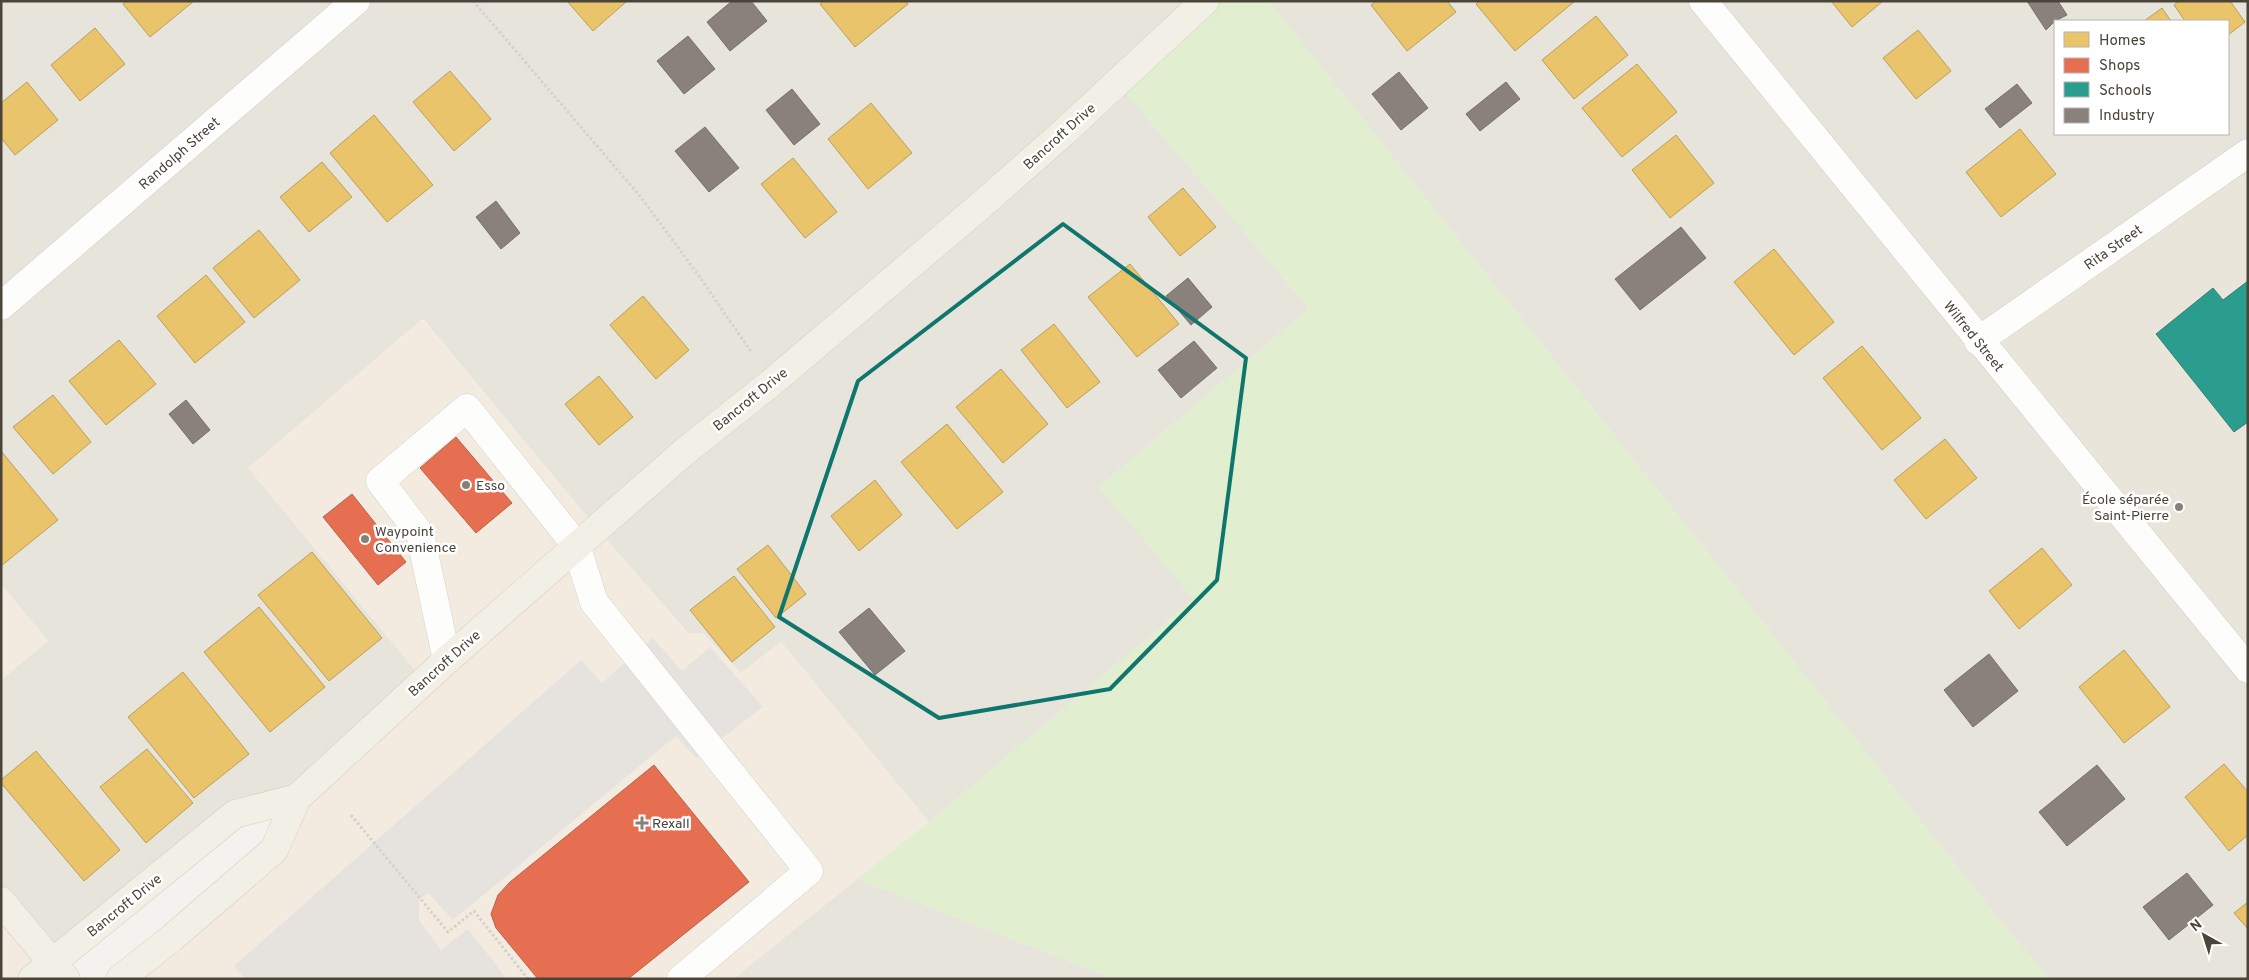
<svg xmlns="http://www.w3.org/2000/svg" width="2249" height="980" font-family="Overpass,sans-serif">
	<rect width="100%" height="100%" fill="#f4f2ee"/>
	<!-- residential -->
	<path fill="#e7e4dc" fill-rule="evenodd" d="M1,1H1201L1116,81L1309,308L1099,487L1194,599L929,822L781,642L741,673L703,633H688L594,525L423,319L422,679L296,794L233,811L47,961L1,905V680L48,641L1,584Z
		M1269,1H2248V979H2050L2005,927ZM2055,21H2228V134H2055Z
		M857,879L1114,979H733Z"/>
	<!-- commercial -->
	<path fill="#f3ebdf" d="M422,319L594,525L687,633H703L741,673L781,642L929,822L733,979H125L276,852L296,794L422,679L248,468Z
		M1,584L48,641L1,680Z
		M1,905L47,961L25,979H1Z"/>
	<!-- education -->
	<path fill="#eae5da" d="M2248,151V674L1974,341Z"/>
	<!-- green -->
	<path fill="#e1eecf" d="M1201,1H1269L2005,927L2050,979H1114L857,879L929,822L1194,599L1099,487L1309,308L1116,81Z"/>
	<!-- parking -->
	<path fill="#e6e3df" d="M653,638L682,671L710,647L763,707L696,758L676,736L453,920L428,893L419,900V920L441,950L468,929L507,979H245L234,966L581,660L602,683Z"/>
	<!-- homes -->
	<path fill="#e9c46a" stroke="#ba9e5b" d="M127,1H194L150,37L123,4Z
		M567,1H627L593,31Z
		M824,1H906L908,4L855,47L820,4Z
		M1376,1H1447L1456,12L1407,51L1371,5Z
		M1479,1H1575L1515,51L1476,4Z
		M1831,1H1883L1852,27Z
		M2179,1H2230L2245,22L2228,35V21H2185L2174,5Z
		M2162,8L2171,21H2144Z
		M1596,16L1628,55L1574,99L1542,60Z
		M95,28L125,64L80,101L51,65Z
		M1918,30L1951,71L1916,99L1883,58Z
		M1637,64L1677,112L1622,157L1582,108Z
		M450,71L491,119L454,151L413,102Z
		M27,82L58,120L15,155L1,138V103Z
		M871,103L912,153L868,189L828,139Z
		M374,115L433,185L387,222L330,153Z
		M2020,129L2056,174L2001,217L1966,172Z
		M1676,135L1714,183L1670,218L1632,170Z
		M793,158L837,212L805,238L761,184Z
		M322,162L352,197L309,232L280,197Z
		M1183,188L1216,227L1180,256L1148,217Z
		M259,230L300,280L254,318L213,268Z
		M1774,249L1834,322L1794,355L1734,282Z
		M1130,264L1179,324L1137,357L1088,297Z
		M206,275L245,322L195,363L157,316Z
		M643,296L689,350L656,379L610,325Z
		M1054,324L1100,382L1067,408L1021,350Z
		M119,340L156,384L106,425L69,381Z
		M1862,346L1921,418L1882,450L1823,378Z
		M1001,369L1048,424L1003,463L956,407Z
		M599,376L633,417L599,445L565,404Z
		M53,395L91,442L53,474L13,427Z
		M947,424L1003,492L957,529L901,462Z
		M1945,439L1977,478L1926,519L1894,480Z
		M1,451L58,520L1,566Z
		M875,480L902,515L859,551L831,516Z
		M768,545L806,594L776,618L737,569Z
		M2042,548L2072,585L2019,629L1989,591Z
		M312,552L382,638L329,681L258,595Z
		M734,576L775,627L732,662L690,610Z
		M259,607L325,687L270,732L204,652Z
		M2124,650L2170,707L2124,743L2079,687Z
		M183,672L249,754L194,798L128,717Z
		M147,749L193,803L146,843L100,787Z
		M36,751L120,850L84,881L1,783V780Z
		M2224,764L2248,792V835L2229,851L2185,797Z
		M2248,902V929L2234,913Z"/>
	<!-- shops -->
	<path fill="#e76f51" stroke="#b8624a" d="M456,437L512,503L476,533L420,468Z
		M352,494L406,562L378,585L323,517Z
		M654,765L749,882L628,979H538L496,928L491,914L498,895L510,882Z"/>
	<!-- schools -->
	<path fill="#2a9d8f" stroke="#348275" d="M2248,281V422L2234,432L2156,334L2213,288L2223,300Z"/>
	<!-- industry -->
	<path fill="#8a817c" stroke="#776f68" d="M732,1H751L767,21L730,51L707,22Z
		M2027,1H2058L2067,15L2055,21L2046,30Z
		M688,36L715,69L684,94L657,61Z
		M1399,72L1428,108L1401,130L1372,94Z
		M1506,82L1520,99L1480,131L1466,114Z
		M2017,84L2032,103L2000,128L1985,109Z
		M792,89L820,124L794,145L766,110Z
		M705,127L739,168L709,192L675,151Z
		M496,201L520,233L501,249L476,217Z
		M1681,227L1706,258L1640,310L1615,279Z
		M1188,278L1212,307L1191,325L1166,296Z
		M1194,341L1217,368L1181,398L1158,370Z
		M186,400L210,430L193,444L169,414Z
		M869,608L905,651L875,675L839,632Z
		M1989,654L2018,691L1973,727L1944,690Z
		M2097,765L2125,799L2067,846L2039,812Z
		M2187,873L2213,905L2169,940L2143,907Z"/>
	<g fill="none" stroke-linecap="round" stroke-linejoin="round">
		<defs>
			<path id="minor" d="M1703,1L2248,669
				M1,306L356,1
				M1978,341L2248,153
				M447,660L420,534L380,481L467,408L576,545L594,602L809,871L681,979"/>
			<path id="major" d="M1,901L66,979
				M32,979L235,814L297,798
				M120,979L173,937L274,850L297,798L447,660L683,453L771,383L979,207L1063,133L1205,1"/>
		</defs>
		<!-- minor casing -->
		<use href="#minor" stroke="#d2d0cb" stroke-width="29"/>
		<!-- major casing -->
		<use href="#major" stroke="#d6cebb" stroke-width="29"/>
		<!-- path -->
		<path stroke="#d3d2cc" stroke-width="3" stroke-dasharray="2.5 2.5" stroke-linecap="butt" d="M473,1L640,196L699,276L752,353
			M351,815L448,932L474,911L528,979"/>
		<!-- minor -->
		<use href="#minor" stroke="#fdfdfc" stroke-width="28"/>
		<!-- major -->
		<use href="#major" stroke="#f2efe6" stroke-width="28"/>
	</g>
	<!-- marked area -->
	<path fill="none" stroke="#0f766e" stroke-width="4" stroke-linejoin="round" d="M1063,224L1246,358L1217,580L1110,689L939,718L779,617L858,381Z"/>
	<!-- markers -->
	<g fill="#868178" stroke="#fff" stroke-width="2">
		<circle cx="466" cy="485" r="5"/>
		<circle cx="2179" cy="507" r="5"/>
		<circle cx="365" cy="539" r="5"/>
		<path d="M639.5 815.5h5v5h5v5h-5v5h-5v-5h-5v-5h5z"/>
	</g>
	<g text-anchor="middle" stroke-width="5" stroke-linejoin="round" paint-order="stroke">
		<!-- street labels -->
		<g font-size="14" fill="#4b4439" stroke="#fff">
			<text transform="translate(1059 136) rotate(-42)" y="5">Bancroft Drive</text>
			<text transform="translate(179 153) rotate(-41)" y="5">Randolph Street</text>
			<text transform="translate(2113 247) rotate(-35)" y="5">Rita Street</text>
			<text transform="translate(1974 336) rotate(51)" y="5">Wilfred Street</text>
			<text transform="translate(750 399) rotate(-39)" y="5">Bancroft Drive</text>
			<text transform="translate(444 663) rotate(-42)" y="5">Bancroft Drive</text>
			<text transform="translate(124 905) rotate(-39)" y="5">Bancroft Drive</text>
		</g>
		<!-- poi labels -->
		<g font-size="14" fill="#4b4439" stroke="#fff" text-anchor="start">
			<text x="476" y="490">Esso</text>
			<text x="2169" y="504" text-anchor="end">École séparée<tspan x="2169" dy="16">Saint-Pierre</tspan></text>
			<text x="375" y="536">Waypoint<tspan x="375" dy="16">Convenience</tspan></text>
			<text x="652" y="828">Rexall</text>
		</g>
	</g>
	<!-- border -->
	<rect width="2249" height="980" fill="none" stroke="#4b4439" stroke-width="5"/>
	<!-- legend -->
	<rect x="2054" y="20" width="175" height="115" fill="#ffffff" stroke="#b7b4b0"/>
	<rect x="2064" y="32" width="25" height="15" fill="#e9c46a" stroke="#b7b4b0"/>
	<text x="2099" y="45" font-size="15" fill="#4b4439">Homes</text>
	<rect x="2064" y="58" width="25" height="15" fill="#e76f51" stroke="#b7b4b0"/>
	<text x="2099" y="70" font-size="15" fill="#4b4439">Shops</text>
	<rect x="2064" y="82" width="25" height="15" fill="#2a9d8f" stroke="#b7b4b0"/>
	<text x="2099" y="95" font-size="15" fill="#4b4439">Schools</text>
	<rect x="2064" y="108" width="25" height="15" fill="#8a817c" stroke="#b7b4b0"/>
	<text x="2099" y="120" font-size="15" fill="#4b4439">Industry</text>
	<!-- north arrow -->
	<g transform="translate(2204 935) rotate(321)" stroke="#ffffff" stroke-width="4" paint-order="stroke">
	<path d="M0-4L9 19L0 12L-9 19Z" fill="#4b4439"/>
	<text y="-8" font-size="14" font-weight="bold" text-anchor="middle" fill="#4b4439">N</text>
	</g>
</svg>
